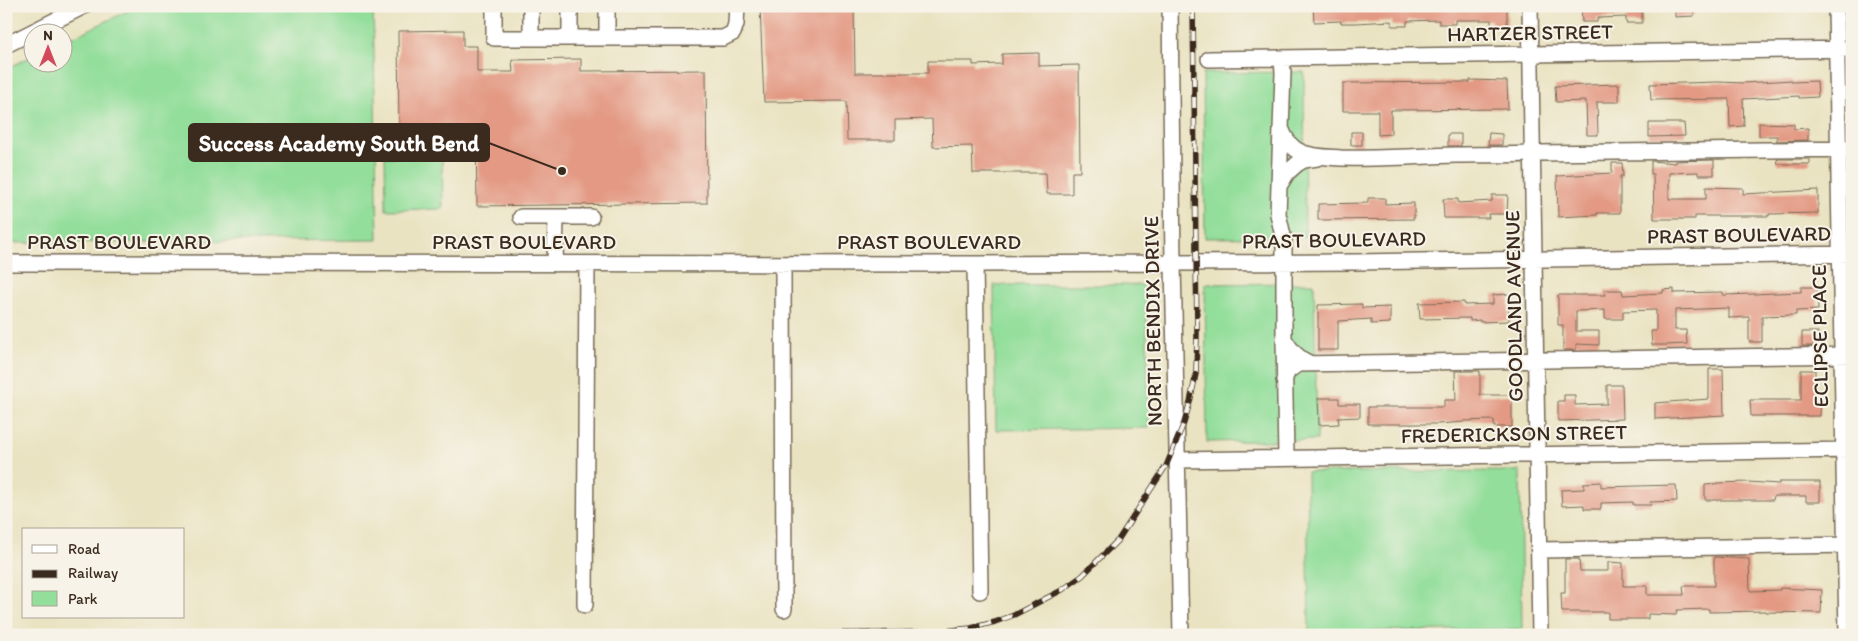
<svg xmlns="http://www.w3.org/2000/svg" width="1858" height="641" font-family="Itim,sans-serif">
	<rect width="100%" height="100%" fill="#f7f3e8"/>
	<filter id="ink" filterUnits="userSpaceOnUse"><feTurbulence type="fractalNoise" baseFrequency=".02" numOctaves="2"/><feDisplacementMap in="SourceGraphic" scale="10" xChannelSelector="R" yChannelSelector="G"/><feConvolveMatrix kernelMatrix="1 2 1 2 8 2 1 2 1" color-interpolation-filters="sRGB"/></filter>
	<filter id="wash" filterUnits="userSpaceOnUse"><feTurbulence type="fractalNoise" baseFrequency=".0096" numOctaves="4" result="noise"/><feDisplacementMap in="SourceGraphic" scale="20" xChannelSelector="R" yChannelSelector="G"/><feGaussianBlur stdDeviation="1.12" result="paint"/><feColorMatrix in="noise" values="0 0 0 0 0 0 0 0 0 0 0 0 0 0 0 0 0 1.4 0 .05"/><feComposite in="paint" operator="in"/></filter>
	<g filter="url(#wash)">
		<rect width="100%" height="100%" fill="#eae3c2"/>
		<!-- green -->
		<path fill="#92de9a" stroke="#66845c" d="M138,6H373L378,240L6,243V69L32,56V62H62L63,42Z
			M1304,72L1305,237L1205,238L1203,73Z
			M442,156L443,209L386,210L385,157Z
			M1314,283L1317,440L1207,442L1205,284Z
			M994,285H1142L1146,290L1149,428L996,430Z
			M1520,471L1522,629L1309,632L1307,472Z"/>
		<g id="blocks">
			<!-- building -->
			<path fill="#e39983" d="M760,6H854L855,73H928V61H973V65L1002,64V54L1039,53V66L1079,65L1080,172H1072V194H1047L1046,173H973L972,146L933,147L932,119L895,120V140H847L846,101L764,102Z
				M1313,6H1507V26H1491V20H1455V24H1439V20L1407,21V26H1392V21L1356,23H1341V21L1314,22Z
				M1581,6H1642V23H1626V17L1597,18V22H1582Z
				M1675,6H1694V16L1675,17Z
				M463,30V46H477V72H513L512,60L581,59V71L706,70L707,203L477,206L476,131L399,132L398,31Z
				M1470,80L1507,81L1508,109L1391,110V134L1378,135V111H1343V83L1470,82Z
				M1792,80V82L1817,81L1818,97L1799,98V96L1743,99L1744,126L1730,127L1729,99L1651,100L1650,84L1718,82L1744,83Z
				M1619,84V102H1597L1598,135H1587L1586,101L1556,102L1555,86Z
				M1649,123H1684L1685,136L1649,137Z
				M1759,123L1794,124V129L1808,128V140L1777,141V136H1759Z
				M1351,132H1362V145H1351Z
				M1489,133L1502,134V145H1488Z
				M1448,134H1461V146H1448Z
				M1777,159H1810V164H1778Z
				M1714,160V175H1698V172L1669,173V199H1706V187L1743,188V194L1818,190V213L1769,214V216H1695V219H1654L1653,174H1651V161L1675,163V161Z
				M1612,163H1622L1623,176H1620V213H1597V215L1558,217L1557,176L1612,173Z
				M1492,195H1508L1507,214H1488L1489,218H1444L1443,199H1458V203L1492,201Z
				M1368,198H1385V204L1414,203V219L1318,220V204L1368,203Z
				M1801,287H1817L1818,310L1796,311V315L1762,316V342H1749V317L1729,318V308L1675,310V330H1686L1687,344L1665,345H1652L1651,331H1656V310L1623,311V319H1605V310L1576,311V331H1599V345L1576,344V350H1563V325H1558V295H1605V290H1622L1623,295L1663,293V290L1674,289V293L1723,292V295L1753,294L1801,292Z
				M1509,294V321L1480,322V320L1470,321V318L1420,319L1419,303L1464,302V305L1493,304V295Z
				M1362,304V308L1390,307V323L1371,324V319L1338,321V350H1318V305Z
				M1802,332H1818V346H1802Z
				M1709,369H1723L1724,415L1655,419V403L1709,399Z
				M1801,370H1815V390H1821L1820,416H1751L1750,400H1801Z
				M1455,371H1480V395H1512V427H1494V420L1463,421L1464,422L1438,424H1368V407H1444V400H1456Z
				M1607,385H1622L1623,419L1558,421V401H1564V395H1575V405L1607,404Z
				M1318,398H1339V404H1360V417L1338,418L1339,424L1319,425Z
				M1601,482V487L1676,485L1677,501L1650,502L1651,505H1633V502L1601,503V509H1584V505L1562,506L1561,490L1584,489V483Z
				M1748,482L1779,484V482H1820V502H1806V496H1774L1773,500H1705V485L1717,484V483Z
				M1714,557L1749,559L1750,591L1780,590V588L1822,590L1821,613L1766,612V611L1709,612V609L1677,610L1676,615L1648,614V619H1608V612H1562L1561,593H1565V559H1579L1580,571H1608V562L1623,563V586H1647V595H1684L1683,586H1714Z"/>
		</g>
	</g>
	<g filter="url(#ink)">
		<use href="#blocks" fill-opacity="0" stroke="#786b57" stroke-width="1"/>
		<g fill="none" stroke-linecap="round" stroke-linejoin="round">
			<defs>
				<path id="minor" d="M494,6V38H723L733,33L736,24L737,6
					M570,6V38
					M607,6V38
					M1170,6L1173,263L1181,635
					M1530,6L1540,635
					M1836,6L1847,635
					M531,38V6
					M6,45L84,6
					M1209,59L1852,49
					M1281,128C1285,139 1291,149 1303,153C1315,157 1328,157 1341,158C1379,159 1418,156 1456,155C1484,154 1513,156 1540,153L1852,149
					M1279,185L1283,73L1282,58
					M521,217H591
					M6,263L978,264L1355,262L1852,254
					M555,264L556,217
					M783,264L784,609
					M975,264L980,591
					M1284,339L1286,458
					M1309,363C1297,358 1291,350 1284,339V240L1278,214L1279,186L1287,173L1297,164L1304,160L1317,158
					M1284,380L1288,371L1298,364L1850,355
					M1177,460L1852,450
					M1539,550L1852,545
					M585,605L587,264"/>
			</defs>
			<!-- minor casing -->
			<use href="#minor" stroke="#786b57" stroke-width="18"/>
			<!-- minor -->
			<use href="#minor" stroke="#fff" stroke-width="15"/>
			<defs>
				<path id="rail" d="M717,635L934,632L971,628L995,622L1014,615L1062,590L1082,576L1118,540L1166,466L1184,423L1190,402L1196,374L1197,334L1193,6"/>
			</defs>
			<!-- rail casing -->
			<use href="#rail" stroke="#3b2a1e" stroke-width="5.5"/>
			<!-- rail -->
			<use href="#rail" stroke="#f7f3e8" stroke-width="4" stroke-dasharray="11" stroke-linecap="butt"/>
		</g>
	</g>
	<g text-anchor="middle" stroke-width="4" stroke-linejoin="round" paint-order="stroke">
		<!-- street labels -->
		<g font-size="21" fill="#3b2a1e" stroke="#f7f3e8">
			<text transform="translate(1530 33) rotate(-1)" y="7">HARTZER STREET</text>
			<text transform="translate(1739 235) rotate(-1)" y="7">PRAST BOULEVARD</text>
			<text transform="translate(1334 240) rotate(-1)" y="7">PRAST BOULEVARD</text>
			<text x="119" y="249">PRAST BOULEVARD</text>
			<text x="524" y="249">PRAST BOULEVARD</text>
			<text x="929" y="249">PRAST BOULEVARD</text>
			<text transform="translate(1514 306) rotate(-91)" y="7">GOODLAND AVENUE</text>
			<text transform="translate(1153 321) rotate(-91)" y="7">NORTH BENDIX DRIVE</text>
			<text transform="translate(1820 336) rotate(-91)" y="7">ECLIPSE PLACE</text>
			<text transform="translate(1514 434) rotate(-1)" y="7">FREDERICKSON STREET</text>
		</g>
	</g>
	<!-- callouts -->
	<path fill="none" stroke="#3b2a1e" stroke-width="2" d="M562 171L489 143"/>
	<circle fill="#3b2a1e" stroke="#f7f3e8" stroke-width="2" cx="562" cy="171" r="5"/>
	<rect fill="#3b2a1e" stroke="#3b2a1e" stroke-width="2" x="189" y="124" width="300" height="37" rx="5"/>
	<g font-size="22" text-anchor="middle" font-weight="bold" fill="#fff">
		<text x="339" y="151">Success Academy South Bend</text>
	</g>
	<!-- margin -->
	<rect width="1858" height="641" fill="none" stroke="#f7f3e8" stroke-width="25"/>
	<!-- legend -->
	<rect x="22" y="528" width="162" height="90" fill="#f7f3e8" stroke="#aca397"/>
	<rect x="32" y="545" width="25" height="8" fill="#ffffff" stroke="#aca397"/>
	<text x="68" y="554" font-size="15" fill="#3b2a1e">Road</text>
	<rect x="32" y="570" width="25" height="8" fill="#3b2a1e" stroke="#aca397"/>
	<text x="68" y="578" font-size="15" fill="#3b2a1e">Railway</text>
	<rect x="32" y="591" width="25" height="15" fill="#92de9a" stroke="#aca397"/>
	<text x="68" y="604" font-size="15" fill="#3b2a1e">Park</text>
	<!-- north arrow -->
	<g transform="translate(48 48)"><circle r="24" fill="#f7f3e8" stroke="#aca397"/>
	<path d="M0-4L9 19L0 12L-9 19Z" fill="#d1495b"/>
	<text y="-8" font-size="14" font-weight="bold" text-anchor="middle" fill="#3b2a1e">N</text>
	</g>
</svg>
